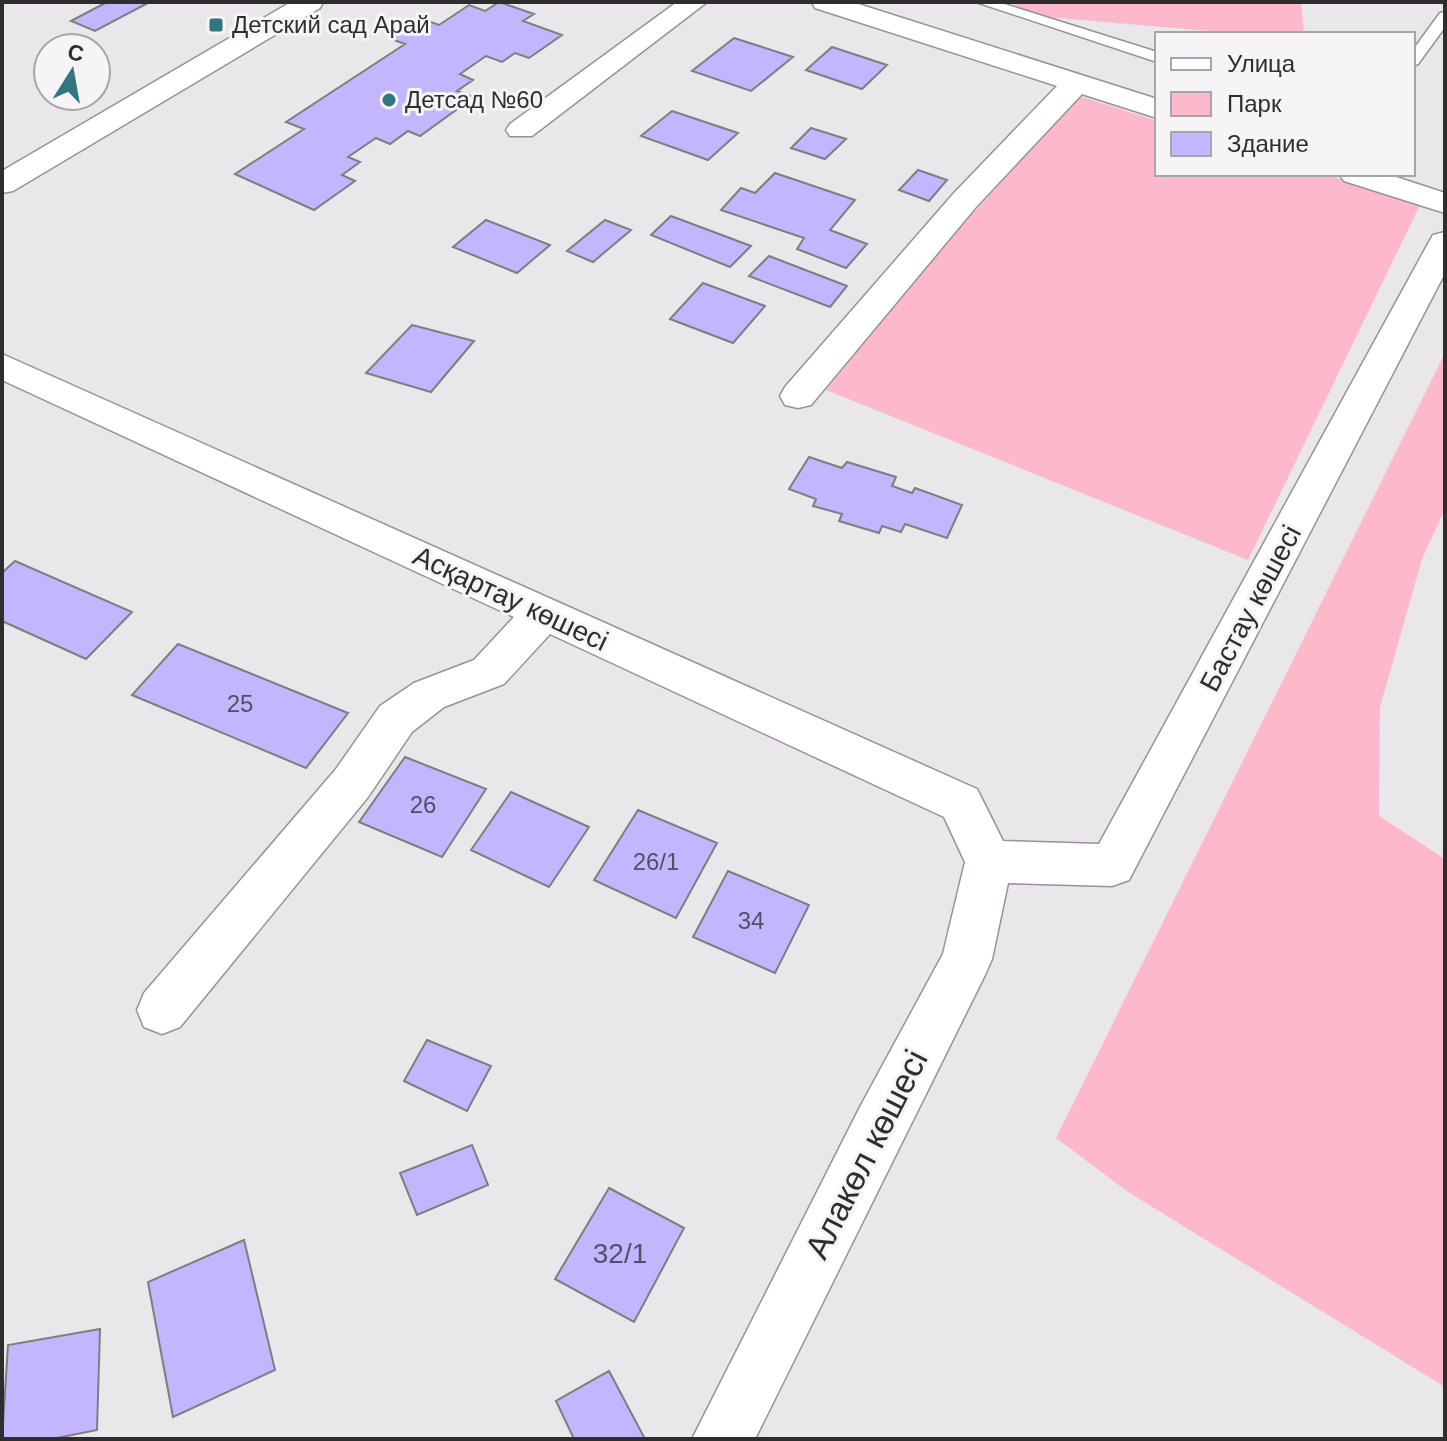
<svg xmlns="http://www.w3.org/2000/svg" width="1447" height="1441" font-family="Arial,sans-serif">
	<rect width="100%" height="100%" fill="#e9e7ea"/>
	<!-- green -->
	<path fill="#fdb8cb" d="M1015,2H1301L1304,34H1244L1014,14Z
		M1080,96L1157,121V174H1324L1420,205L1248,560L826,390L943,246Z
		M1445,353V509L1422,559L1380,707L1379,816L1445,859V1387L1128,1192L1056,1138Z"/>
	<!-- building -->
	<path fill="#c4b6fe" stroke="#7e7d80" stroke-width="2" d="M107,2H147L148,3L95,31L71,21Z
		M499,2L534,14L523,21L562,35L529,58L515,53L502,62L486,56L460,74L473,80L457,91L474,97L420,136L408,131L390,144L376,138L348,157L360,162L342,175L355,181L314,210L235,174L304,129L286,122L405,44L391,39L423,19L439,25L469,5L485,11Z
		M734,38L793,57L751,91L692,71Z
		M832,47L887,65L862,89L806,70Z
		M672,111L738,133L708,160L641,136Z
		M811,128L846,139L825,159L791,148Z
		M918,170L947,180L929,201L899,190Z
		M775,173L855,200L830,230L867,244L846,268L797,249L804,238L721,210L741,188L755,193Z
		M671,216L751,246L730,267L651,235Z
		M486,220L550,245L517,273L453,247Z
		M605,220L631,230L593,262L567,251Z
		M769,256L847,286L830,307L749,276Z
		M703,283L765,306L733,343L670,319Z
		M412,325L474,341L431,392L366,373Z
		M809,457L842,468L847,462L896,477L892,486L912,493L915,488L962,505L947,538L905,524L901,532L882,526L879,533L839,521L842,514L813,506L816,499L789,489Z
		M15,561L132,612L86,659L2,621V573Z
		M178,644L348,713L306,768L132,695Z
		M405,757L486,789L442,857L359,822Z
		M511,792L589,827L549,887L471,850Z
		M638,810L717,843L676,918L594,880Z
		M728,871L809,905L775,973L693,937Z
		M427,1040L491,1066L467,1111L404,1081Z
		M472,1145L488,1185L417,1215L400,1173Z
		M609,1188L684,1228L634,1322L555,1279Z
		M244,1240L275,1370L173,1417L148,1282Z
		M100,1329L97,1430L52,1439H2L8,1345Z
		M609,1371L645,1439H574L556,1401Z"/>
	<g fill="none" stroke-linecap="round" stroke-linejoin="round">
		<defs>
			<path id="service" d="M976,2H998L1157,52V62Z
				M1445,12V27L1418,64L1413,66V50L1440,13Z"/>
			<path id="minor" d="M291,2H323L320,8L13,191L2,193V171Z
				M677,2H707L532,136H510L506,130L510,124Z
				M812,2H852L1157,99V118L1082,94L976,207L811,405L798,408L785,405L780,396L785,387L954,193L1057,86L815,8Z
				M1339,174H1387L1445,193V213L1344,181Z
				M1445,232V273L1129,880L1112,886L1008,883L992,959L985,975L755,1439H692L860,1107L943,954L965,862L944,817L550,634L504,684L444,707L412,732L368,797L180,1027L162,1034L144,1027L137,1010L144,993L336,769L380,706L414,683L474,660L514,617L2,380V354L977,789L1003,841L1099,844L1429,242L1433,235Z"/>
		</defs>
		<!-- service casing -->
		<use href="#service" stroke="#959396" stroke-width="3"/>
		<!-- minor casing -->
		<use href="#minor" stroke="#959396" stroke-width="3"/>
		<!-- service -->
		<use href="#service" fill="#fff" fill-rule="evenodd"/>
		<!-- minor -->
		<use href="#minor" fill="#fff" fill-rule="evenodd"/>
	</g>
	<!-- markers -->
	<g fill="#2f787d" stroke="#f6f4f7" stroke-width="3">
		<rect x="208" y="17" width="16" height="16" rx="4"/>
		<circle cx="389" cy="100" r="8"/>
	</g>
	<g text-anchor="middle" stroke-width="6" stroke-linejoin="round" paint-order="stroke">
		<!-- far-poi labels -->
		<g font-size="24" fill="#2f2e2f" stroke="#f6f4f7" text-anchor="start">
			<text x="232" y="33">Детский сад Арай</text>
			<text x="405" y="108">Детсад №60</text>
		</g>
		<!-- number labels -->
		<g font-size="24" fill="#545063">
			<text x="240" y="712">25</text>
			<text x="423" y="813">26</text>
			<text x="656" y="870">26/1</text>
			<text x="751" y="929">34</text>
		</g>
		<!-- street labels -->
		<g font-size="28" fill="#2f2e2f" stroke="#f6f4f7">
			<text transform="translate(511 598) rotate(25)" y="10">Асқартау көшесі</text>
			<text transform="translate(1250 608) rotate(-62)" y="10">Бастау көшесі</text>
		</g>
		<!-- near-number labels -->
		<g font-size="28" fill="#545063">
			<text x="620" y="1263">32/1</text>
		</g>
		<!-- near-street labels -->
		<g font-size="34" fill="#2f2e2f" stroke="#f6f4f7">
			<text transform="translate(866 1154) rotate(-63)" y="12">Алакөл көшесі</text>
		</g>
	</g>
	<!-- border -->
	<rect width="1447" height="1441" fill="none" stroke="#2f2e2f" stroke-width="8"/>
	<!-- legend -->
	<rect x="1155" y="32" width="260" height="144" fill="#f6f4f7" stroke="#a6a5a7" stroke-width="2"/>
	<rect x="1171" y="58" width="40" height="12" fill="#ffffff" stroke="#a6a5a7" stroke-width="2"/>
	<text x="1227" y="72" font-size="24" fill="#2f2e2f">Улица</text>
	<rect x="1171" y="92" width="40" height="24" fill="#fdb8cb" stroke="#a6a5a7" stroke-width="2"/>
	<text x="1227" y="112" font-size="24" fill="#2f2e2f">Парк</text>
	<rect x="1171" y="132" width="40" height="24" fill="#c4b6fe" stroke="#a6a5a7" stroke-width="2"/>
	<text x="1227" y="152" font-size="24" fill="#2f2e2f">Здание</text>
	<!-- north arrow -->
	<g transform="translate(72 72) rotate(11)"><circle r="38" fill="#f6f4f7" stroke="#a6a5a7" stroke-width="2"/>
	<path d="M0-6L14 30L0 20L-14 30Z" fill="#2f787d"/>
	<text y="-12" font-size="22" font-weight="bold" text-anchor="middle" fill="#2f2e2f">С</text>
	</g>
</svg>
